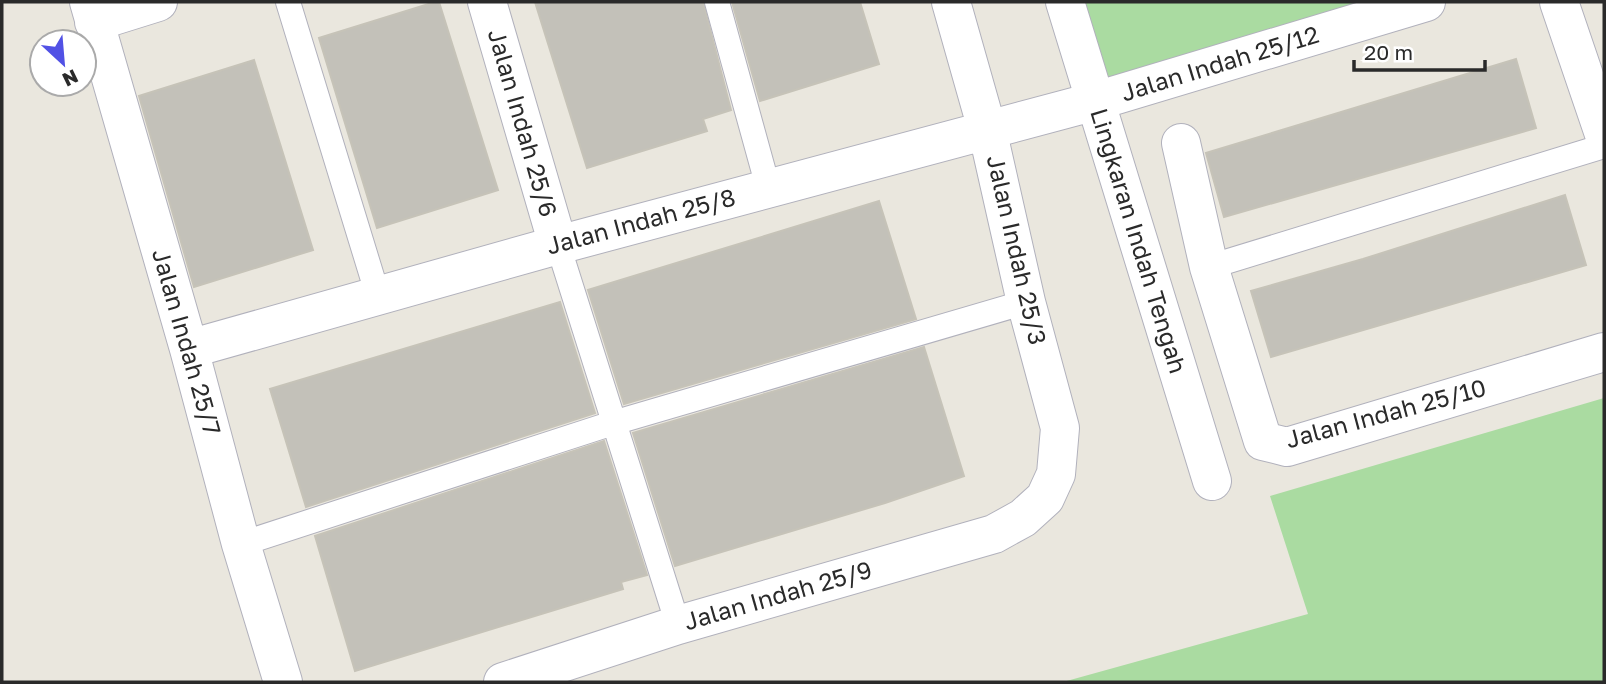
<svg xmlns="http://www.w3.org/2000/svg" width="1606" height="684" font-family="'Golos Text',sans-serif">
	<rect width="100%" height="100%" fill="#eae7de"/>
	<!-- green -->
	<path fill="#aadba1" d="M1065,2H1426L1096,101Z
		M1604,398V682H1063L1308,614L1270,496Z"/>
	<!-- building -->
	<path fill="#c3c1b9" stroke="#c6c3b8" stroke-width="2" d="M435,2H439L498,190L377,228L319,38Z
		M535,2H703L731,110L703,119L707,131L587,168Z
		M732,2H860L879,64L760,101Z
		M1516,59L1536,128L1224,217L1206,153Z
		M254,60L313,250L194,287L139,96Z
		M1565,195L1586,265L1271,357L1251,291L1363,259Z
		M879,201L916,319L624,404L588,290Z
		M560,302L595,413L306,507L270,389Z
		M924,347L964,476L885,503L675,566L633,433Z
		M604,441L647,575L621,582L623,589L355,671L315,536Z"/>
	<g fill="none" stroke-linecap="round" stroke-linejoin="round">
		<defs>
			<path id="service" d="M288,2L378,296
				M717,2L768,187
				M558,245L678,625
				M1209,267L1604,146
				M241,544L613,423L1026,302"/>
			<path id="minor" d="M89,2L189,349L241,544L283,682
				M487,2L558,245
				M1065,2L1212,481
				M1559,2L1604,134
				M94,22L158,2
				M1181,143L1209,267L1263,441L1287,447L1604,352
				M189,349L558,245L1096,101L1426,2
				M503,682L678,625L994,534L1023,518L1045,498L1056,474L1060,428L1026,302L987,129L951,2"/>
		</defs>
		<!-- service casing -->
		<use href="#service" stroke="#b1b1bc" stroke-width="26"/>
		<!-- minor casing -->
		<use href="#minor" stroke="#b1b1bc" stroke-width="40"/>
		<!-- service -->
		<use href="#service" stroke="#fff" stroke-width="24"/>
		<!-- minor -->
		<use href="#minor" stroke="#fff" stroke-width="38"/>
	</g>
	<g text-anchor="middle" stroke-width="7" stroke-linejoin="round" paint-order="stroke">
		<!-- street labels -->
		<g font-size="24" fill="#2a2a2a" stroke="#fff">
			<text transform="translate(1220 64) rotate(-17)" y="8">Jalan Indah 25/12</text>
			<text transform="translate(522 123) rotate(74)" y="8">Jalan Indah 25/6</text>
			<text transform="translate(641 222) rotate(-15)" y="8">Jalan Indah 25/8</text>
			<text transform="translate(1138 241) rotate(73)" y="8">Lingkaran Indah Tengah</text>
			<text transform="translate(1016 250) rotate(77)" y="8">Jalan Indah 25/3</text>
			<text transform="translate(186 342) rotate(74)" y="8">Jalan Indah 25/7</text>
			<text transform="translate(1386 414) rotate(-15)" y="8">Jalan Indah 25/10</text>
			<text transform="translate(778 596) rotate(-16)" y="8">Jalan Indah 25/9</text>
		</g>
	</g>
	<!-- border -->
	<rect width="1606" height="684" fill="none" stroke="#2a2a2a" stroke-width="7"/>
	<!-- north arrow -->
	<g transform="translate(63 63) rotate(154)"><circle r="33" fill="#ffffff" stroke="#aaaaaa" stroke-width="2"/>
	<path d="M0-5L12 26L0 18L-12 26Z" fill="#5151e5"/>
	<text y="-10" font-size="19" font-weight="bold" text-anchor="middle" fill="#2a2a2a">N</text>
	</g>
	<!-- scale -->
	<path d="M1354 60v10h131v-10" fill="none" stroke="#2a2a2a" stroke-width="3.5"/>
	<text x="1364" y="60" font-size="21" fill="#2a2a2a" stroke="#ffffff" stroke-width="5" paint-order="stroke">20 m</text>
</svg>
